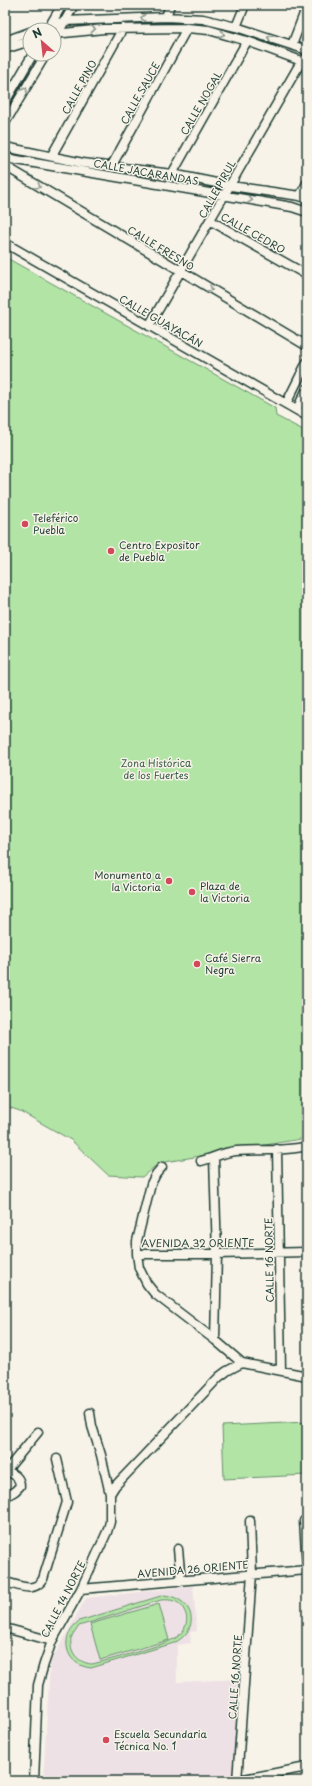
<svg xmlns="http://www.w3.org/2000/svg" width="312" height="1786" font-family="'Playpen Sans',sans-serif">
	<rect width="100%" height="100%" fill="#f7f3e8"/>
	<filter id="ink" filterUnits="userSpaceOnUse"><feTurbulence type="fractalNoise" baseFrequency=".025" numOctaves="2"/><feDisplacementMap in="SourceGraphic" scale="8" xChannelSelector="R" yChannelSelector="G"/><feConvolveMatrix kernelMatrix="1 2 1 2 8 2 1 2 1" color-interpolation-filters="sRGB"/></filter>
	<g filter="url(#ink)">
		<!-- built -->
		<path fill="#eee1e6" d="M193,1586L197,1631L190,1632L191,1643L177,1645V1682L237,1679L234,1778L216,1781H43L50,1663L86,1598Z"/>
		<!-- green -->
		<path fill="#b1e4a5" stroke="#68906c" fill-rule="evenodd" d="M5,257L275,408L276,416L307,432V1138L159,1163L142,1177L108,1175L71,1140L20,1111L5,1106Z
			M307,1422V1475L224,1479L222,1426Z
			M164,1595C194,1598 202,1629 174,1643L91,1668C64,1665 59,1636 79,1621ZM161,1600C171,1599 180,1601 184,1610C190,1620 185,1631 177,1637C169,1644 106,1661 92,1664C78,1663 69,1652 71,1638L79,1626Z
			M159,1604L169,1640L100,1660L90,1624Z"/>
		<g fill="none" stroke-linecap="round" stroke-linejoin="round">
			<defs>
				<path id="minor" d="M166,17L170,5
					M49,27L62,5
					M236,27L245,5
					M36,30L65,21L166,17L203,19L236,27L307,50
					M54,34L104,29L187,28L209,30L247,41L307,63
					M54,40L74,5
					M5,41L30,32
					M292,45L307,6
					M5,49L30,41
					M5,102L33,54
					M5,123L46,54
					M5,147L83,163L172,174L231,186L300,196L307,199
					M52,155L123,28
					M5,158L292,207L307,212
					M5,166L307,346
					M111,167L187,28
					M172,174L247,41
					M300,196L307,183
					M211,221L307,275
					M5,243L307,416
					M149,326L302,60
					M286,404L307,362
					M297,409L307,389
					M277,1149L281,1370
					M214,1158L217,1254L215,1340
					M201,1161C213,1158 224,1152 236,1151C260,1149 284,1152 307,1146
					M162,1167L156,1174L151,1184L137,1241V1254L139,1268L147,1284L155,1294L215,1340L242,1363L307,1376
					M137,1254H217L307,1252
					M90,1413L92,1426L101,1455L110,1494
					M5,1472L38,1432
					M5,1497L15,1491L20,1486C20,1477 14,1474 6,1471
					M304,1521L307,1568
					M178,1549L181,1581
					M5,1582C19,1585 34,1594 43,1579L67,1502L57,1459
					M81,1589L307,1570
					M5,1628L52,1641
					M34,1781L38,1685L44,1664L52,1641L81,1589L107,1532L110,1522V1494L115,1486L219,1377L227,1371L242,1363
					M233,1781L307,1767
					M237,1781L252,1574L250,1521"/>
			</defs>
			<!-- minor casing -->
			<use href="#minor" stroke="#1f3d34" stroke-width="11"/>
			<!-- minor -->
			<use href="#minor" stroke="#f7f3e8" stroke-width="8"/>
		</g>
		<!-- one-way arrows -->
		<defs><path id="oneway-chevron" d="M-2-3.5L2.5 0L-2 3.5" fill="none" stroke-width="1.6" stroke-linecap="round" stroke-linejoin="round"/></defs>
		<g stroke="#8b988e">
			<use href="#oneway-chevron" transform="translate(143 18) rotate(178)"/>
			<use href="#oneway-chevron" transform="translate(93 29) rotate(-4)"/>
			<use href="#oneway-chevron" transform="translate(222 34) rotate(16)"/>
			<use href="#oneway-chevron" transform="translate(270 38) rotate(-162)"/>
			<use href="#oneway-chevron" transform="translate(25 90) rotate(-60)"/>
			<use href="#oneway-chevron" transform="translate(38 186) rotate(31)"/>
			<use href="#oneway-chevron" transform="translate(250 200) rotate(9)"/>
			<use href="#oneway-chevron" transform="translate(210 289) rotate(31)"/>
		</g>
	</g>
	<!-- markers -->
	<g fill="#d1495b" stroke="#f7f3e8" stroke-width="1.5">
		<circle cx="25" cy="524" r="4"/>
		<circle cx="111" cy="551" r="4"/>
		<circle cx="169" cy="881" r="4"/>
		<circle cx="192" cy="892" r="4"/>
		<circle cx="197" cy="964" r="4"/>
		<circle cx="106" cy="1740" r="4"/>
	</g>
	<g text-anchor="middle" stroke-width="3" stroke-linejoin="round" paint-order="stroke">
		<!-- street labels -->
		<g font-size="10" fill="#1f3d34" stroke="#f7f3e8">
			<text transform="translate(79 87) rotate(-61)" y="4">CALLE PINO</text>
			<text transform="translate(140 93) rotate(-61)" y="4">CALLE SAUCE</text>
			<text transform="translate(201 103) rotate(-60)" y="4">CALLE NOGAL</text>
			<text transform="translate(146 172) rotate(10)" y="4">CALLE JACARANDAS</text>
			<text transform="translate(217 189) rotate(-61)" y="4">CALLE PIRUL</text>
			<text transform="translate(253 233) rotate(29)" y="4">CALLE CEDRO</text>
			<text transform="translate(161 248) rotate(31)" y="4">CALLE FRESNO</text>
			<text transform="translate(161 321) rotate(30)" y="4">CALLE GUAYACÁN</text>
			<text x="198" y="1247">AVENIDA 32 ORIENTE</text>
			<text transform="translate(269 1260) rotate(-91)" y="4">CALLE 16 NORTE</text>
			<text transform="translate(193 1569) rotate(-5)" y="4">AVENIDA 26 ORIENTE</text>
			<text transform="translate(63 1599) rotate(-63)" y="4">CALLE 14 NORTE</text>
			<text transform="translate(235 1677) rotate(-86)" y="4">CALLE 16 NORTE</text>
		</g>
		<!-- poi labels -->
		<g font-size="10" fill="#1f3d34" stroke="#f7f3e8" text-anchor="start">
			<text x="33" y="522">Teleférico<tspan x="33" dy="12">Puebla</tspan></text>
			<text x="119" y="549">Centro Expositor<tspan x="119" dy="12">de Puebla</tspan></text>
			<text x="161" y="879" text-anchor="end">Monumento a<tspan x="161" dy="12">la Victoria</tspan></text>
			<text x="200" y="890">Plaza de<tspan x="200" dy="12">la Victoria</tspan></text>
			<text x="205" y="962">Café Sierra<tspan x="205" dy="12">Negra</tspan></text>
			<text x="114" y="1738">Escuela Secundaria<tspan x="114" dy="12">Técnica No. 1</tspan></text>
		</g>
		<!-- park labels -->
		<g font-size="10" fill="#3c5e4b" stroke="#f7f3e8">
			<text x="156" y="767">Zona Histórica<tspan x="156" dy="12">de los Fuertes</tspan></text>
		</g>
	</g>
	<!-- margin -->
	<rect width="312" height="1786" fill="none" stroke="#f7f3e8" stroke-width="20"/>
	<rect x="10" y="10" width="292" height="1766" fill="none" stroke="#1f3d34" stroke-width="1.5" filter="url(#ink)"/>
	<!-- north arrow -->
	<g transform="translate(42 42) rotate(332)"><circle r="19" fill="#f7f3e8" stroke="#a1aaa0"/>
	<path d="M0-3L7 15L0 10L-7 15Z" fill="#d1495b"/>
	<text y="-6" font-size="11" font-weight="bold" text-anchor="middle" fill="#1f3d34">N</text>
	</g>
</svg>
